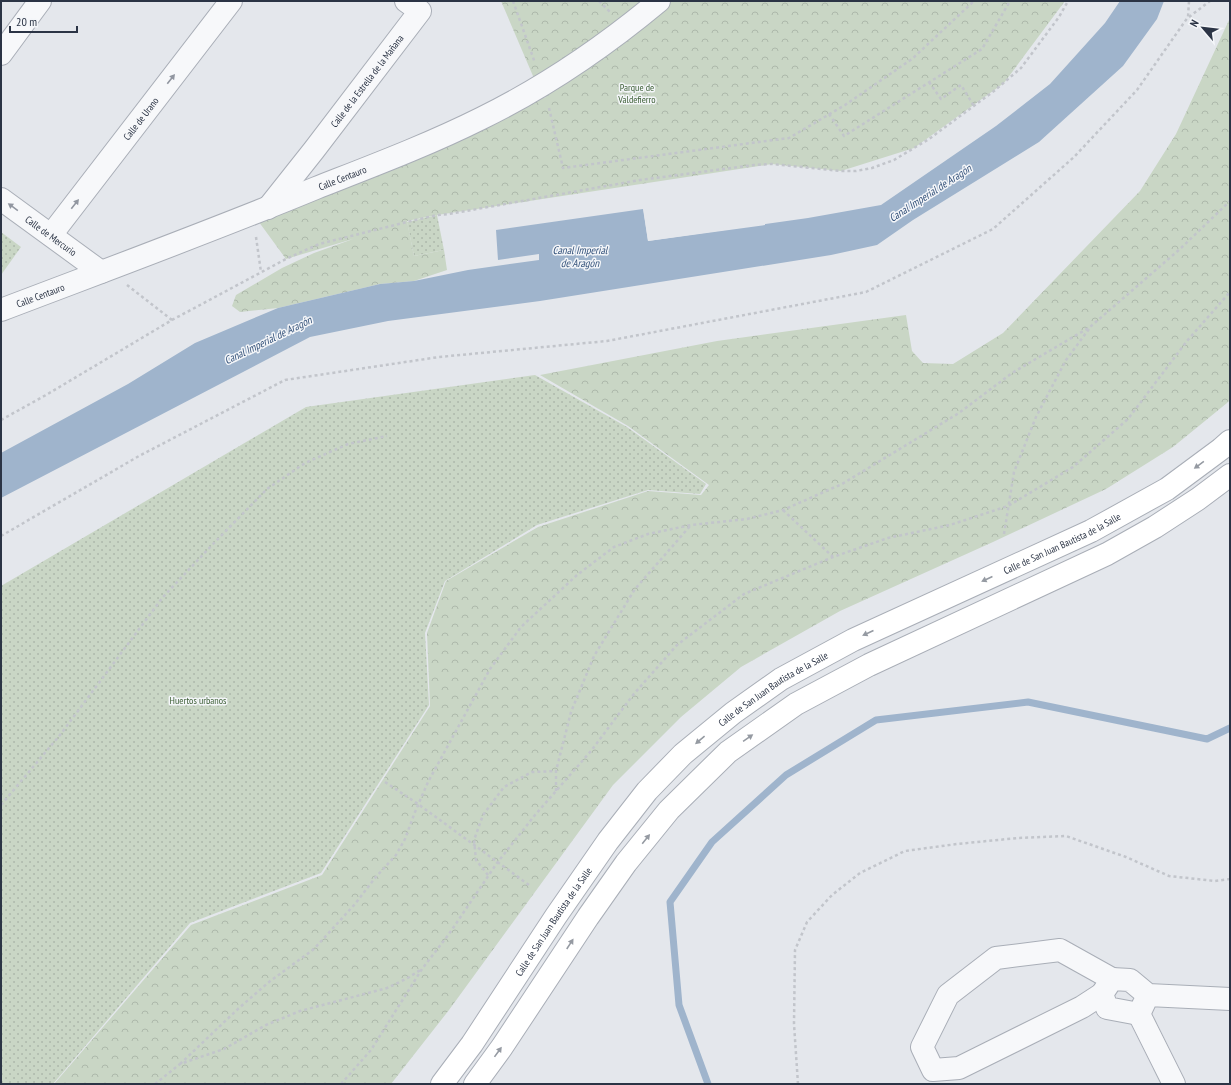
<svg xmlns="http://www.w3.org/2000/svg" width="1231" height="1085" font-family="'PT Sans Narrow',sans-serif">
	<defs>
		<pattern id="grass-dots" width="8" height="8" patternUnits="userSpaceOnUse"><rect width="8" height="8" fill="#c9d6c5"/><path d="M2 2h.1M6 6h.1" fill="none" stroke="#adb8ab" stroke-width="1.8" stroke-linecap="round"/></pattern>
		<pattern id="park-crowns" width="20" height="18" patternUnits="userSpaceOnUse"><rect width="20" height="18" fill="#c9d6c5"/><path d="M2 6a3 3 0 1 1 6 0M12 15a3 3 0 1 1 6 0" fill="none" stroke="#adb8ab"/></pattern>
	</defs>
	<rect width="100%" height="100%" fill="#e4e7ec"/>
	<!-- grass -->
	<path fill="url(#grass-dots)" d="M437,215L444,250L414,256L407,222Z
		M1,232L21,247L1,275Z
		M535,375L627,427L706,484L700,494L648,490L537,525L445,581L425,633L429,705L321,873L190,923L53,1084H1V586L306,407Z"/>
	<!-- park -->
	<path fill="url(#park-crowns)" d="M501,1H1065L1004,83L914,148L841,171L772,164L437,215L407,221L414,256L444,250L447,270L414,281L380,284L278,308L240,312L232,306L236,295L282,268L314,253L353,239L286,259L253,214L483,117L546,97L533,76Z
		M1230,18V400L1227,403L1173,447L1106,489L993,542L840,611L741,667L681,717L613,785L449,1010L391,1084H54L191,925L322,875L430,706L427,633L446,581L538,527L648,491L701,495L709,485L628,426L540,375L717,341L906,315L912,351L923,363L953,364L1003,333L1140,191L1176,134Z"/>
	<!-- water -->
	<path fill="#9fb4cc" d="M1120,1H1164L1157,19L1123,66L1039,142L913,220L877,245L831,255L540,301L388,321L310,337L1,498V453L128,384L195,343L278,308L380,284L414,281L468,270L539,260V254L498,260L496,230L643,209L648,241L808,218L881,205L996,126L1050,84L1105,23Z"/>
	<!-- pier -->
	<path fill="#e4e7ec" d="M643,207L645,209L650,239L765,222V225L648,241Z"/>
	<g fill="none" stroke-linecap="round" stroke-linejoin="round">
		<!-- stream -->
		<path stroke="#9fb4cc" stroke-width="7" d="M708,1084L679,1005L670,902L712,842L786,775L876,720L1028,702L1207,739L1230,728"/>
		<defs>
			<g id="street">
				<path d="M1,54L40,1"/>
				<path id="s1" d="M1,199L101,272"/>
				<path id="s2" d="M268,208L314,150L420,11L406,1"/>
				<path id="s3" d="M51,235L231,1"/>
				<path id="s4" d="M1,310C106,270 212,231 316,188C372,166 428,145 482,118C545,87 605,46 659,1"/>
				<path d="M1102,994L1082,1007L959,1068L933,1070L922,1047L948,995L996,958L1060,950L1112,979"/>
				<path d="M1148,995L1139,1014L1107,1008L1102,994L1112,979L1130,980L1148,995L1230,999"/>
				<path d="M1139,1014L1174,1084"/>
			</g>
			<g id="secondary">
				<path id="s5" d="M442,1084L472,1044L556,916L608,841L647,791L683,754L733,713L781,679L853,640L1091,531L1167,489L1221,449L1230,441"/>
				<path d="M475,1084L502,1047L588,917L626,863L669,810L728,752L796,704L869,665L1107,554L1155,527L1198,499L1230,475"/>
			</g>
		</defs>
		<!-- street casing -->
		<use href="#street" stroke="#a9aeb7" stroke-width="24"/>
		<!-- secondary casing -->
		<use href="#secondary" stroke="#a9aeb7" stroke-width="24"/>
		<!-- path -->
		<path stroke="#c2c5cb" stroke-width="2.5" stroke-dasharray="3 3" stroke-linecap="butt" d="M513,1L535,63
			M599,1L610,12
			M1189,17L1210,1
			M929,82L941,99L961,85L974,106
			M549,108L563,168L789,138L845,105L912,59L974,1
			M829,114L844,136L982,49L1010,1
			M256,237L261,272
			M127,285L172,320
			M1,420L46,395L172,320L286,259L319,244L407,222L437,215L449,214L640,180L754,165L772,164L841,171H856L872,168L894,160L929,139L994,91L1021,68L1059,17L1068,1
			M783,510L833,557
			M1004,534L1014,472L1036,417L1066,360L1089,329
			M1,536L139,456L285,380L439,357L607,341L866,292L993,229L1074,157L1137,90L1188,17L1189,1
			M385,782L418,804L529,885
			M556,791V771L571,712L594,656L635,589L691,525
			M1,805L60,735L163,597L214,543L267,489L305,463L348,444L387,436
			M488,875L476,860L474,840L483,815L504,787L532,772L556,771
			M180,1064L239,1008L269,982L314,949L355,904L375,878L396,855L405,839L415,812L428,782L490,669L521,627L577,575L614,547L648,534L691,525L747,519L783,510L842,484L959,413L1012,373L1090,327L1180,249L1230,201
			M155,1084L180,1064L224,1049L266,1025L300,1011L387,988L406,979L422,969
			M341,1084L371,1050L422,969L449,934L497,863L535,815L591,751L633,695L677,645L744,594L833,557L888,538L950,525L1008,506L1073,467L1128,419L1187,341L1230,292
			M798,1084L794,1024L795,950L807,922L832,895L860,873L905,851L957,844L1018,838L1066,836L1126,857L1169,876L1215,881L1230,879"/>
		<!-- street -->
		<use href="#street" stroke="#f7f8fa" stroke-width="22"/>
		<!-- secondary -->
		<use href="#secondary" stroke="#fff" stroke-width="22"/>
	</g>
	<!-- one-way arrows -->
	<defs><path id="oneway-solid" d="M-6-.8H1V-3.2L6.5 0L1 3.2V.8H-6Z"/></defs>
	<g fill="#9196a0">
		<use href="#oneway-solid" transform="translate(171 79) rotate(-52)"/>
		<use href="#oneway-solid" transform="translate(75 204) rotate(-52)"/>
		<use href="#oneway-solid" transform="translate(13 207) rotate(-144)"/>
	</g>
	<g fill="#959aa2">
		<use href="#oneway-solid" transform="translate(1199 465) rotate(144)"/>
		<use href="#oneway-solid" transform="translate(987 579) rotate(155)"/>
		<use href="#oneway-solid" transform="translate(868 633) rotate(156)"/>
		<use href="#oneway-solid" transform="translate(748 738) rotate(-35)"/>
		<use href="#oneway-solid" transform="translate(700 740) rotate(140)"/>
		<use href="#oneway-solid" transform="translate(646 839) rotate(-51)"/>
		<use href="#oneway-solid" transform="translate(570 944) rotate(-57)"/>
		<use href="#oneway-solid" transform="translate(498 1052) rotate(-54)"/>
	</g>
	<g text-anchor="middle" stroke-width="3" stroke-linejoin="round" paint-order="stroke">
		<!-- street labels -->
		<g font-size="10" fill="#2b3445" stroke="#f4f6f9">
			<text dy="4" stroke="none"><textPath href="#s2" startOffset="161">Calle de la Estrella de la Mañana</textPath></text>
			<text dy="4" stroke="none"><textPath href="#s3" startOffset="147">Calle de Urano</textPath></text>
			<text dy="4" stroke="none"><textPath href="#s4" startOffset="366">Calle Centauro</textPath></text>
			<text dy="4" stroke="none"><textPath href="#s1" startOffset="62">Calle de Mercurio</textPath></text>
			<text dy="4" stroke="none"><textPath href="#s4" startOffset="42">Calle Centauro</textPath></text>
			<text dy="4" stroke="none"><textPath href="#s5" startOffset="845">Calle de San Juan Bautista de la Salle</textPath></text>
			<text dy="4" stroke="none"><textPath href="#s5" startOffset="521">Calle de San Juan Bautista de la Salle</textPath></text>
			<text dy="4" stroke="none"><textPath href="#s5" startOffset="197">Calle de San Juan Bautista de la Salle</textPath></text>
		</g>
		<!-- park labels -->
		<g font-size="10" fill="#3f6138" stroke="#f4f6f9">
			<text x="637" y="91">Parque de<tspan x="637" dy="12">Valdefierro</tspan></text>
			<text x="198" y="704">Huertos urbanos</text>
		</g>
		<!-- water labels -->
		<g font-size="11" font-style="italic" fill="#34527a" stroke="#f4f6f9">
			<text transform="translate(930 193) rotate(-33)" y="4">Canal Imperial de Aragón</text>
			<text x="580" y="254">Canal Imperial<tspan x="580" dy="13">de Aragón</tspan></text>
			<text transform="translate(268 340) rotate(-26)" y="4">Canal Imperial de Aragón</text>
		</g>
	</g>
	<!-- border -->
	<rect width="1231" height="1085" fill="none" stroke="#2b3445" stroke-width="4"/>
	<!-- north arrow -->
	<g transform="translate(1203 28) rotate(298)" stroke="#f4f6f9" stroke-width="3" paint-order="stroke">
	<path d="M0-3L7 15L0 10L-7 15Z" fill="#2b3445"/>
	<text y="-6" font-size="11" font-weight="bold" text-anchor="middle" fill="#2b3445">N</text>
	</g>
	<!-- scale -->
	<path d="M10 26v6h67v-6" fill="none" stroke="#2b3445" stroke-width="2"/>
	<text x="16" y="26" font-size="12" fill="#2b3445" stroke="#f4f6f9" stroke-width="3" paint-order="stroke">20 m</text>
</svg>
